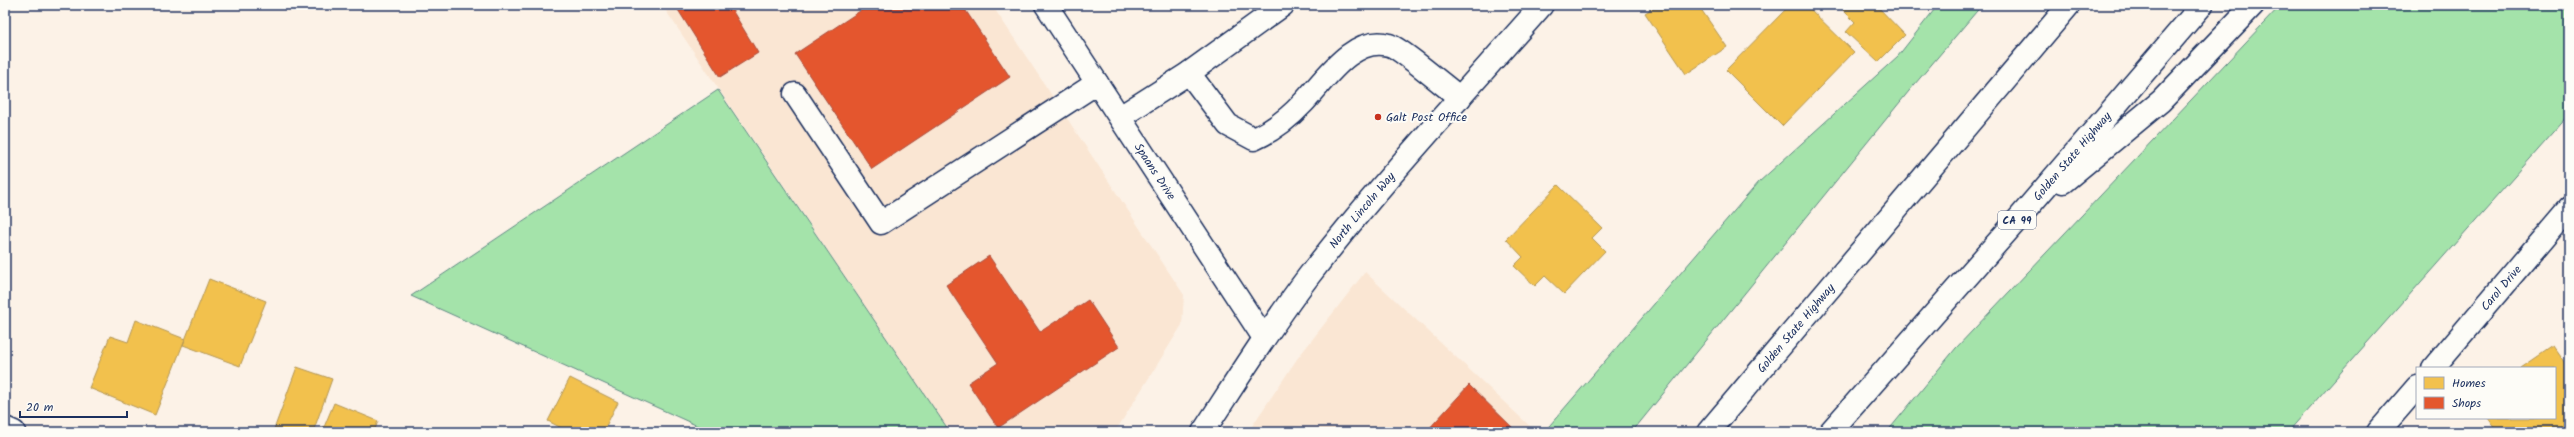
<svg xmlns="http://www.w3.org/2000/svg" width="2574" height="437" font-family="Kalam,sans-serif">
	<rect width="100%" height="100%" fill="#fcf2e7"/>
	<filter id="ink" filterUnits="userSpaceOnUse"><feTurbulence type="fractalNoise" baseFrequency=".025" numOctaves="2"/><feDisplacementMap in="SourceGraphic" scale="8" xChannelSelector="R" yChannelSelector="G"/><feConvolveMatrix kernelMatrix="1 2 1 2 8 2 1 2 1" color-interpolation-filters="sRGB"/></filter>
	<g filter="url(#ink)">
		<!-- built -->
		<path fill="#fae6d3" d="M662,5H992L1184,295L1182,325L1115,432H950Z
			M1365,272L1536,432H1248L1297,359Z"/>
		<!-- green -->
		<path fill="#a4e3aa" stroke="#608984" d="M1938,5H1982L1909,91L1632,432H1544L1759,182L1898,56Z
			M2281,5H2569V115L2288,432H1887L1956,348Z
			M718,90L950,432H711L411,296Z"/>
		<!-- homes -->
		<path fill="#f2c14e" stroke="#b29553" d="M1658,5H1698L1727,47L1686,74L1645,13Z
			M1790,5H1806L1854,52L1782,126L1726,70Z
			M1838,5H1876L1905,35L1878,62L1846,32L1855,22Z
			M1558,185L1602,228L1592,238L1605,251L1564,294L1545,276L1535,286L1514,266L1523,257L1506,239Z
			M209,279L266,301L240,366L183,345Z
			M136,320L185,339L155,415L89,388L110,336L128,342Z
			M2553,346L2569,369V432H2498L2488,418H2555V368H2521Z
			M297,367L332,379L313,432H273Z
			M570,378L618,402L603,432H569L548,421Z
			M334,403L378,421L374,432H322Z"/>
		<!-- shops -->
		<path fill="#e4572e" stroke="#a84b3c" d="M675,5H729L758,53L720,77Z
			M869,5H962L1010,77L872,169L795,54Z
			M989,256L1040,332L1088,300L1119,347L998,428L968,383L998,363L946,285Z
			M1469,385L1517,432H1426Z"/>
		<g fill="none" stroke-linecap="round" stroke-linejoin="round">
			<defs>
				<g id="minor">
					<path id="s1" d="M1046,5L1264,338"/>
					<path d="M1189,73L1228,125L1254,139C1272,131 1289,118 1303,103C1324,81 1353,35 1389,45C1399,47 1448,89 1460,98"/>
					<path d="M795,94L881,223L1097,83"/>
					<path d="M1120,117L1189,73L1283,5"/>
					<path id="s2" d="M2433,368L2569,208"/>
					<path d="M5,428L14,432"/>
					<path id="s3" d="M1203,432C1237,380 1270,327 1308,277C1381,182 1463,95 1542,5"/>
					<path d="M2378,432L2417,387"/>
				</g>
				<g id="highway">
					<path d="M2063,182L2161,101L2253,5"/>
					<path id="s4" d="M1708,432L2069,5"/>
					<path id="s5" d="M1830,432L2019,218L2202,5"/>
				</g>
			</defs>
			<!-- minor casing -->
			<use href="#minor" stroke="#1b2f5e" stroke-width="25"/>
			<!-- highway casing -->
			<use href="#highway" stroke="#1b2f5e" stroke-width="25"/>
			<!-- minor -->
			<use href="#minor" stroke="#fdfcf7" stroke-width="22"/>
			<!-- highway -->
			<use href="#highway" stroke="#fdfcf7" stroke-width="22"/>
		</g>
	</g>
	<!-- markers -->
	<circle fill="#c8321e" stroke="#fdfcf7" stroke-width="1.5" cx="1378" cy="117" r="4"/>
	<g text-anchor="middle" stroke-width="4" stroke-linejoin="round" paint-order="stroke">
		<!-- shield labels -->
		<rect fill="#fdfcf7" stroke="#5f6c8c" stroke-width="1" x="1998" y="211" width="38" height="18" rx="3"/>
		<g font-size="11" font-weight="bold" fill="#1b2f5e">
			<text x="2017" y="224">CA 99</text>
		</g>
		<!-- poi labels -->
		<g font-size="12" fill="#1b2f5e" stroke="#fdfcf7" text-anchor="start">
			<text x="1386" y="121">Galt Post Office</text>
		</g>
		<!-- street labels -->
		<g font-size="12" fill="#1b2f5e" stroke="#fdfcf7">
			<text dy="4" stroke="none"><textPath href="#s5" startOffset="367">Golden State Highway</textPath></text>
			<text dy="4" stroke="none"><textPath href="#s1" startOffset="199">Spaans Drive</textPath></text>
			<text dy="4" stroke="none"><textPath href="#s3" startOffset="273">North Lincoln Way</textPath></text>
			<text dy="4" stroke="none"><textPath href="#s2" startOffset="105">Carol Drive</textPath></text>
			<text dy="4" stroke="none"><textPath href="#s4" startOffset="136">Golden State Highway</textPath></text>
		</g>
	</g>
	<!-- margin -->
	<rect width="2574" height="437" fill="none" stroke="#fdfcf7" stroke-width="20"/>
	<rect x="10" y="10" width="2554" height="417" fill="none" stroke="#1b2f5e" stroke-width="1.5" filter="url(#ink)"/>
	<!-- legend -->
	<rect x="2416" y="367" width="140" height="52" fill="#fdfcf7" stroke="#a3aaba"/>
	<rect x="2424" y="377" width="20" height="12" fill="#f2c14e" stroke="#a3aaba"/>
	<text x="2452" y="387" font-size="12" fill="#1b2f5e">Homes</text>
	<rect x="2424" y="397" width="20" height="12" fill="#e4572e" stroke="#a3aaba"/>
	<text x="2452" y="407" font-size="12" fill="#1b2f5e">Shops</text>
	<!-- scale -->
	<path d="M20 411v6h107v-6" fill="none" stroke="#1b2f5e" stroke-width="2"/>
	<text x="26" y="411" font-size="12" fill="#1b2f5e" stroke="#fdfcf7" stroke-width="3" paint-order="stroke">20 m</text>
</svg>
